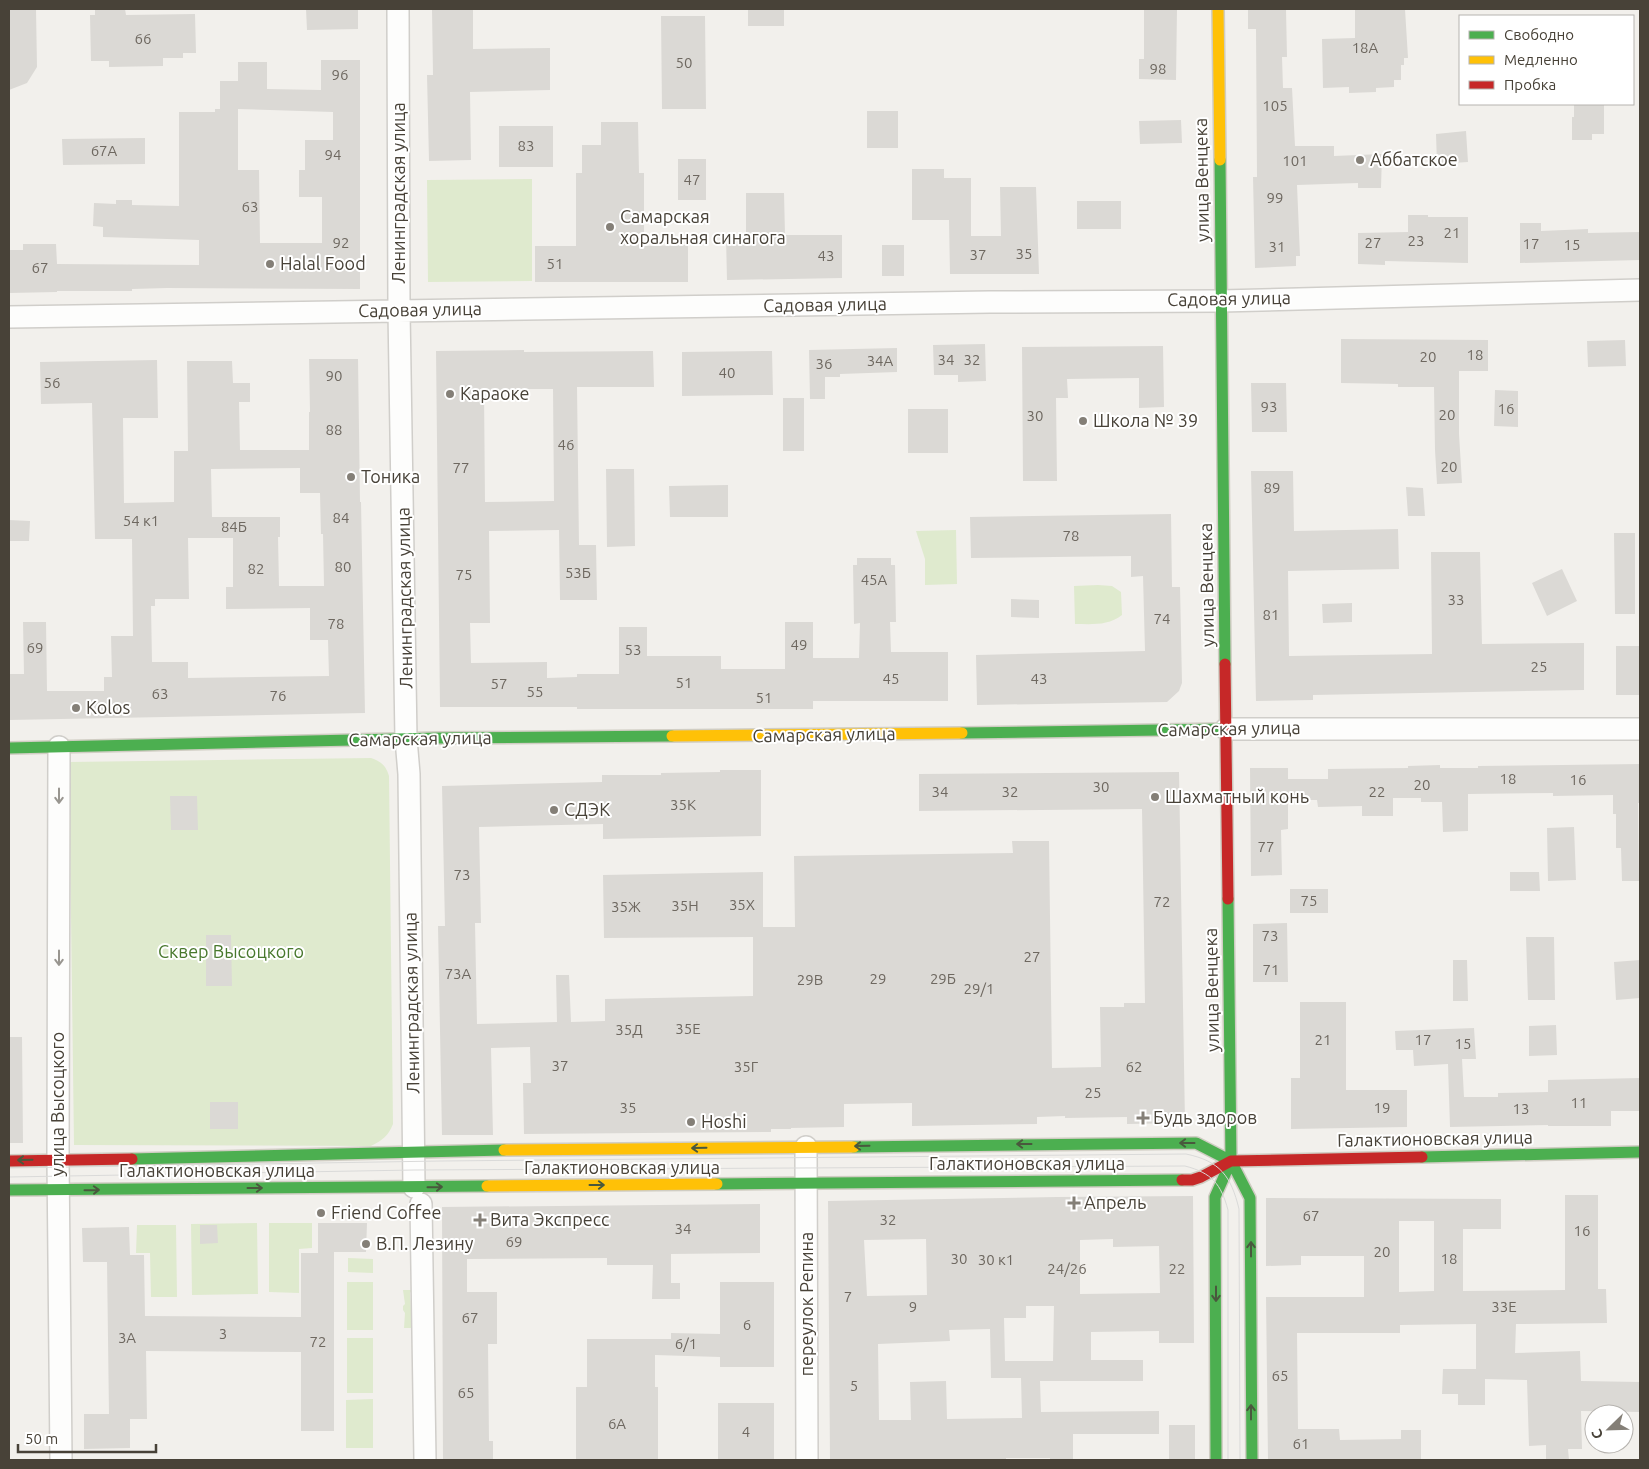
<svg xmlns="http://www.w3.org/2000/svg" width="1649" height="1469" font-family="Ubuntu,sans-serif">
	<rect width="100%" height="100%" fill="#f2f0ec"/>
	<!-- green -->
	<path fill="#dfeace" d="M532,179V281L428,282L427,180Z
		M956,530L957,584L925,585V559L916,531Z
		M1098,585L1112,586L1121,592L1122,615C1108,626 1092,624 1075,624L1074,586Z
		M371,758C382,762 386,766 389,776L393,1124C388,1136 383,1140 371,1146L74,1145L69,762Z
		M257,1223L258,1294L192,1295L191,1224Z
		M269,1223H312V1248L299,1249V1293L269,1292Z
		M137,1225H176L177,1297H151L150,1253H136Z
		M348,1258L373,1259V1273L348,1272Z
		M347,1282H373V1330H347Z
		M403,1290H412L410,1293L412,1328H404L405,1313L403,1310V1306L405,1304Z
		M347,1338H373V1393H347Z
		M373,1399V1448H346V1400Z"/>
	<!-- building -->
	<path fill="#dbd9d5" fill-rule="evenodd" d="M9,9H36L37,67L27,83L9,90Z
		M95,9H125L126,15L195,14L196,53H183V58H163V66L109,67V61H91L90,15H95Z
		M306,9H358V29L307,30Z
		M432,9H473V49L550,48V90L470,92L471,160L429,161L427,75H433Z
		M748,9H784V26H748Z
		M1144,9H1177L1176,80L1139,79V59H1144Z
		M1248,9H1286L1287,57H1282L1283,88H1292L1295,146H1334V156L1382,154L1381,188H1358V183L1297,185L1300,256H1296V266L1255,268L1253,177H1257L1256,29H1248Z
		M1355,9H1405L1408,58H1404V65H1401V80H1394V87L1376,88V92L1349,93V87L1323,88L1322,39L1355,38Z
		M661,16H705L706,109H662Z
		M321,60H360V289L167,288L132,289V291H57V292L9,293V250H23V244H56L57,264L199,265V240L103,237V227L93,226L94,203L116,204V200H132V205L179,206V112H215V109H220V81H238V62H267V89L321,90ZM238,109L333,112V140H305V170H299V197H322V243H260L259,170H238Z
		M1574,104H1604V134H1592V140H1572V117H1574Z
		M867,111H898V148H867Z
		M1181,120L1182,143L1140,144L1139,121Z
		M601,122H638L639,173H644V246L688,245V282H535V246H576V173H582V145H601Z
		M499,126H553V167H499Z
		M1466,131L1468,162L1437,164L1436,134Z
		M145,138V164L63,165L62,139Z
		M678,159H706V200H678Z
		M912,169H944V178H971V236H1001L1000,187H1036L1039,274H950L949,220H912Z
		M746,193H784L785,235H842V278L727,280L726,237H746Z
		M1077,201H1121V229H1077Z
		M1408,215H1428V217H1468V263L1385,261V265L1358,264V233L1408,232Z
		M1520,223H1541V231L1588,229V233L1640,232V260L1520,263Z
		M882,245H904V276H882Z
		M1341,339L1488,340V371H1459V434L1462,483L1437,484L1435,450L1434,387H1398V384L1341,383Z
		M1625,340L1626,366L1588,367L1587,341Z
		M985,344L986,381L958,382V375H934L933,345Z
		M1163,346L1164,407L1139,408V378L1067,379L1068,398H1056L1057,481H1023L1022,347Z
		M897,348V372L840,374V377H825V399H810L809,350Z
		M524,350V352L653,351L654,387H577L579,545H596L597,600H560L559,530L489,531L490,623H470L471,663L547,662V678L577,677V674H619V627H647V656H721V669H785V622H813V658H859L860,623L854,624L853,565H857V558H891V565H895L896,622H890L891,652H948V701H813V709H577V707H440L436,351ZM525,389H553L554,501L485,502L484,392L525,391Z
		M772,351L773,395L682,396V352Z
		M309,359H358L360,502H361L365,713L9,720V674H24L23,622H46L47,691H104V677H112L111,636H133L132,539H95L92,403L41,404L40,362L157,360L158,418H123L124,503L174,502V451H188L187,361H232L233,383H250V402H239L240,450H309V412H310ZM300,468V493H320L321,534H323L324,586H279L278,537H280V517H212L211,469ZM188,538H233V587H226V609L310,608V640H328L329,676L188,678V662H152L151,606H155V599H189Z
		M1251,383H1286L1287,432H1252Z
		M1495,390L1518,391V427L1494,426Z
		M783,398H804V451H783Z
		M908,409H948V453H908Z
		M606,469H634L635,546L607,547Z
		M1251,471H1293L1294,531L1398,529L1399,569L1288,571L1289,656L1432,654L1431,552H1480L1482,644L1584,643V690L1313,695V700L1256,701Z
		M728,485V517H670L669,486Z
		M1406,487L1423,488L1425,516H1408Z
		M1171,514L1172,587H1180L1182,683L1179,691L1167,702L977,705L976,655L1145,651L1143,576L1131,577V556L971,558L970,517Z
		M9,520L30,521L29,541H9Z
		M1614,533H1635V614H1615Z
		M1562,569L1577,601L1547,616L1532,583Z
		M1011,599L1039,600V618L1011,617Z
		M1352,603V622L1323,623L1322,604Z
		M1616,646H1640V695H1616Z
		M1640,764V803H1638L1639,881H1622L1621,848H1616V814H1613V795L1553,796V793L1468,794V831L1443,832L1442,802H1421V798H1393V816H1362V806L1318,807L1317,800H1288V829L1281,830L1282,875L1251,876L1250,768H1288V779H1328V769L1408,768V766L1440,765V768H1478V766Z
		M720,770H761V836L603,839V824L479,827L481,923H475L477,1024L557,1022L556,975H569L571,1022L605,1021V999L753,996V937L604,938L603,875L763,872V927H795L794,856L1013,853L1012,841H1049L1052,1068L1101,1067L1100,1007H1124V1003H1145L1142,809L919,811V774L1179,772L1185,1123L1127,1124V1117L1065,1118V1116L1037,1117V1124L912,1126V1103L844,1104V1127L791,1128V1129H771V1132L524,1134L523,1083H531L530,1047L491,1048L493,1135H442L438,926H445L442,786L602,782V775H661V773L720,772Z
		M170,796H197L198,830H171Z
		M1574,827L1576,880L1548,881L1547,828Z
		M1510,872H1539L1540,891H1510Z
		M1290,889H1328V913H1290Z
		M1287,923L1288,982H1253V924Z
		M206,935H231L232,986H206Z
		M1526,937H1554L1555,1000H1528Z
		M1453,960H1467L1468,1001H1453Z
		M1640,960V998L1616,1000L1614,962Z
		M1300,1002H1346V1090H1407V1127L1291,1129V1078H1300Z
		M1556,1025L1557,1055L1529,1056V1026Z
		M1474,1028L1476,1059H1462L1464,1097H1498V1093L1548,1092V1080L1640,1078V1111H1611V1126H1548V1125L1450,1127L1448,1064L1414,1066L1413,1050H1396L1395,1031Z
		M9,1037H22L23,1143H9Z
		M210,1102H238V1129H210Z
		M1565,1195H1598V1289H1606L1607,1323L1516,1324L1515,1353L1580,1351L1581,1381L1640,1382V1412L1581,1411L1582,1449H1568L1569,1460H1546V1445L1529,1446L1527,1380L1485,1379V1405H1458V1394H1442L1443,1369H1476V1324L1400,1325V1333H1297L1298,1429H1339L1340,1440L1401,1439V1430H1421V1460H1268L1266,1297H1364V1256H1301V1265L1266,1266V1198L1501,1199V1229H1463V1291L1565,1290ZM1399,1221H1434V1291L1399,1292Z
		M1193,1196L1194,1343H1159V1331L1091,1332V1360H1143V1381H1040L1041,1412L1159,1411V1434H1073V1460H1050V1458H1006V1460H830L828,1201L1057,1197ZM926,1239L927,1295L867,1296L864,1240ZM1113,1239V1247L1159,1246L1160,1293L1080,1294V1240ZM1026,1306H1054L1053,1361H1005L1004,1318H1026ZM990,1329L991,1378H1021L1022,1418L947,1419L946,1381L910,1382L911,1420H879L878,1344L950,1341L949,1330Z
		M760,1204V1253L671,1254V1283H680V1299H652L653,1265H607V1258L467,1259V1292H497V1344H488L489,1441H493V1460H443L442,1207Z
		M318,1223H367L366,1252H334V1431H301V1352L146,1351L147,1419H130V1448L84,1449V1414H109L107,1262H83L82,1228L129,1227L130,1255H144L145,1316L301,1317V1253H318Z
		M200,1225H217L218,1243L200,1244Z
		M720,1282H774V1367H720V1357L655,1355V1387H658V1460H576V1387H587V1339H671V1333L720,1334Z
		M718,1403H774V1460H718Z
		M1169,1425H1195V1460H1169Z"/>
	<g fill="none" stroke-linecap="round" stroke-linejoin="round">
		<defs>
			<path id="street" d="M398,9L399,311L406,739L409,774L414,1187
				M9,317L990,302L1221,301L1640,290
				M1226,729H1640
				M59,747L58,1159L61,1460
				M806,1147L807,1460
				M421,1204L425,1460"/>
			<path id="fast" d="M1220,160L1225,664
				M962,733L1226,729
				M9,748L440,738L672,736
				M854,1147L1196,1143L1231,1161
				M1422,1157L1640,1152
				M132,1159L504,1150
				M1231,1161L1250,1198L1252,1460
				M717,1184L1182,1180
				M9,1190L487,1186
				M1216,1460L1215,1197L1231,1161L1228,899"/>
			<path id="slow" d="M1218,9L1220,160
				M672,736L962,733
				M504,1150L854,1147
				M487,1186L717,1184"/>
			<path id="jam" d="M1225,664L1228,899
				M9,1161L132,1159
				M1182,1180H1192L1201,1177L1231,1161L1422,1157"/>
		</defs>
		<!-- street casing -->
		<use href="#street" stroke="#d0ceca" stroke-width="24"/>
		<!-- fast casing -->
		<use href="#fast" stroke="#d0cdc3" stroke-width="14"/>
		<!-- slow casing -->
		<use href="#slow" stroke="#d0cdc3" stroke-width="14"/>
		<!-- jam casing -->
		<use href="#jam" stroke="#d0cdc3" stroke-width="14"/>
		<!-- street -->
		<use href="#street" stroke="#fdfdfc" stroke-width="21"/>
		<!-- fast -->
		<use href="#fast" stroke="#4caf50" stroke-width="11"/>
		<!-- slow -->
		<use href="#slow" stroke="#ffc107" stroke-width="11"/>
		<!-- jam -->
		<use href="#jam" stroke="#c62828" stroke-width="11"/>
		<!-- tram -->
		<path stroke="#dadad9" stroke-width="1" d="M9,1168L441,1161L1186,1154C1220,1161 1231,1176 1239,1209L1240,1460
			M9,1177L414,1170L1185,1166C1212,1173 1221,1184 1228,1210V1460"/>
	</g>
	<!-- one-way arrows -->
	<defs><path id="oneway-shaft" d="M-6 0H5M1.5-3L5.5 0L1.5 3" fill="none" stroke-width="1.6" stroke-linecap="round" stroke-linejoin="round" transform="scale(1.25)"/></defs>
	<g stroke="#999690">
		<use href="#oneway-shaft" transform="translate(59 796) rotate(90)"/>
		<use href="#oneway-shaft" transform="translate(59 958) rotate(90)"/>
	</g>
	<g stroke="#49583d">
		<use href="#oneway-shaft" transform="translate(1187 1143) rotate(180)"/>
		<use href="#oneway-shaft" transform="translate(1024 1144) rotate(180)"/>
		<use href="#oneway-shaft" transform="translate(862 1146) rotate(179)"/>
		<use href="#oneway-shaft" transform="translate(699 1148) rotate(179)"/>
		<use href="#oneway-shaft" transform="translate(25 1160) rotate(179)"/>
		<use href="#oneway-shaft" transform="translate(597 1185)"/>
		<use href="#oneway-shaft" transform="translate(435 1187) rotate(-1)"/>
		<use href="#oneway-shaft" transform="translate(255 1188)"/>
		<use href="#oneway-shaft" transform="translate(92 1190) rotate(-1)"/>
		<use href="#oneway-shaft" transform="translate(1251 1249) rotate(-90)"/>
		<use href="#oneway-shaft" transform="translate(1216 1294) rotate(90)"/>
		<use href="#oneway-shaft" transform="translate(1251 1412) rotate(-90)"/>
	</g>
	<!-- markers -->
	<g fill="#847f77" stroke="#fff" stroke-width="2">
		<circle cx="1360" cy="160" r="5"/>
		<circle cx="610" cy="227" r="5"/>
		<circle cx="270" cy="264" r="5"/>
		<circle cx="450" cy="394" r="5"/>
		<circle cx="1083" cy="421" r="5"/>
		<circle cx="351" cy="477" r="5"/>
		<circle cx="76" cy="708" r="5"/>
		<circle cx="1155" cy="797" r="5"/>
		<circle cx="554" cy="810" r="5"/>
		<path d="M1140.5 1110.5h5v5h5v5h-5v5h-5v-5h-5v-5h5z"/>
		<circle cx="691" cy="1122" r="5"/>
		<path d="M1071.5 1195.5h5v5h5v5h-5v5h-5v-5h-5v-5h5z"/>
		<circle cx="321" cy="1213" r="5"/>
		<path d="M477.5 1212.5h5v5h5v5h-5v5h-5v-5h-5v-5h5z"/>
		<circle cx="366" cy="1244" r="5"/>
	</g>
	<g text-anchor="middle" stroke-width="4" stroke-linejoin="round" paint-order="stroke">
		<!-- number labels -->
		<g font-size="15" fill="#6e6860">
			<text x="143" y="44">66</text>
			<text x="1365" y="53">18А</text>
			<text x="684" y="68">50</text>
			<text x="1158" y="74">98</text>
			<text x="340" y="80">96</text>
			<text x="1275" y="111">105</text>
			<text x="526" y="151">83</text>
			<text x="104" y="156">67А</text>
			<text x="333" y="160">94</text>
			<text x="1295" y="166">101</text>
			<text x="692" y="185">47</text>
			<text x="1275" y="203">99</text>
			<text x="250" y="212">63</text>
			<text x="1452" y="238">21</text>
			<text x="1416" y="246">23</text>
			<text x="341" y="248">92</text>
			<text x="1373" y="248">27</text>
			<text x="1531" y="249">17</text>
			<text x="1572" y="250">15</text>
			<text x="1277" y="252">31</text>
			<text x="1024" y="259">35</text>
			<text x="978" y="260">37</text>
			<text x="826" y="261">43</text>
			<text x="555" y="269">51</text>
			<text x="40" y="273">67</text>
			<text x="1475" y="360">18</text>
			<text x="1428" y="362">20</text>
			<text x="946" y="365">34</text>
			<text x="972" y="365">32</text>
			<text x="880" y="366">34А</text>
			<text x="824" y="369">36</text>
			<text x="727" y="378">40</text>
			<text x="334" y="381">90</text>
			<text x="52" y="388">56</text>
			<text x="1269" y="412">93</text>
			<text x="1506" y="414">16</text>
			<text x="1447" y="420">20</text>
			<text x="1035" y="421">30</text>
			<text x="334" y="435">88</text>
			<text x="566" y="450">46</text>
			<text x="1449" y="472">20</text>
			<text x="461" y="473">77</text>
			<text x="1272" y="493">89</text>
			<text x="341" y="523">84</text>
			<text x="141" y="526">54 к1</text>
			<text x="234" y="532">84Б</text>
			<text x="1071" y="541">78</text>
			<text x="343" y="572">80</text>
			<text x="256" y="574">82</text>
			<text x="578" y="578">53Б</text>
			<text x="464" y="580">75</text>
			<text x="874" y="585">45A</text>
			<text x="1456" y="605">33</text>
			<text x="1271" y="620">81</text>
			<text x="1162" y="624">74</text>
			<text x="336" y="629">78</text>
			<text x="799" y="650">49</text>
			<text x="35" y="653">69</text>
			<text x="633" y="655">53</text>
			<text x="1539" y="672">25</text>
			<text x="891" y="684">45</text>
			<text x="1039" y="684">43</text>
			<text x="684" y="688">51</text>
			<text x="499" y="689">57</text>
			<text x="535" y="697">55</text>
			<text x="160" y="699">63</text>
			<text x="278" y="701">76</text>
			<text x="764" y="703">51</text>
			<text x="1508" y="784">18</text>
			<text x="1578" y="785">16</text>
			<text x="1422" y="790">20</text>
			<text x="1101" y="792">30</text>
			<text x="940" y="797">34</text>
			<text x="1010" y="797">32</text>
			<text x="1377" y="797">22</text>
			<text x="683" y="810">35К</text>
			<text x="1266" y="852">77</text>
			<text x="462" y="880">73</text>
			<text x="1309" y="906">75</text>
			<text x="1162" y="907">72</text>
			<text x="742" y="910">35Х</text>
			<text x="685" y="911">35Н</text>
			<text x="626" y="912">35Ж</text>
			<text x="1270" y="941">73</text>
			<text x="1032" y="962">27</text>
			<text x="1271" y="975">71</text>
			<text x="458" y="979">73А</text>
			<text x="878" y="984">29</text>
			<text x="943" y="984">29Б</text>
			<text x="810" y="985">29В</text>
			<text x="979" y="994">29/1</text>
			<text x="688" y="1034">35Е</text>
			<text x="629" y="1035">35Д</text>
			<text x="1323" y="1045">21</text>
			<text x="1423" y="1045">17</text>
			<text x="1463" y="1049">15</text>
			<text x="560" y="1071">37</text>
			<text x="746" y="1072">35Г</text>
			<text x="1134" y="1072">62</text>
			<text x="1093" y="1098">25</text>
			<text x="1579" y="1108">11</text>
			<text x="628" y="1113">35</text>
			<text x="1382" y="1113">19</text>
			<text x="1521" y="1114">13</text>
			<text x="1311" y="1221">67</text>
			<text x="888" y="1225">32</text>
			<text x="683" y="1234">34</text>
			<text x="1582" y="1236">16</text>
			<text x="514" y="1247">69</text>
			<text x="1382" y="1257">20</text>
			<text x="959" y="1264">30</text>
			<text x="1449" y="1264">18</text>
			<text x="996" y="1265">30 к1</text>
			<text x="1067" y="1274">24/26</text>
			<text x="1177" y="1274">22</text>
			<text x="848" y="1302">7</text>
			<text x="913" y="1312">9</text>
			<text x="1504" y="1312">33Е</text>
			<text x="470" y="1323">67</text>
			<text x="747" y="1330">6</text>
			<text x="223" y="1339">3</text>
			<text x="127" y="1343">3А</text>
			<text x="318" y="1347">72</text>
			<text x="686" y="1349">6/1</text>
			<text x="1280" y="1381">65</text>
			<text x="854" y="1391">5</text>
			<text x="466" y="1398">65</text>
			<text x="617" y="1429">6А</text>
			<text x="746" y="1437">4</text>
			<text x="1301" y="1449">61</text>
		</g>
		<!-- poi labels -->
		<g font-size="18" fill="#484238" stroke="#fff" text-anchor="start">
			<text x="1370" y="166">Аббатское</text>
			<text x="620" y="223">Самарская<tspan x="620" dy="21">хоральная синагога</tspan></text>
			<text x="280" y="270">Halal Food</text>
			<text x="460" y="400">Караоке</text>
			<text x="1093" y="427">Школа № 39</text>
			<text x="361" y="483">Тоника</text>
			<text x="86" y="714">Kolos</text>
			<text x="1165" y="803">Шахматный конь</text>
			<text x="564" y="816">СДЭК</text>
			<text x="1153" y="1124">Будь здоров</text>
			<text x="701" y="1128">Hoshi</text>
			<text x="1084" y="1209">Апрель</text>
			<text x="331" y="1219">Friend Coffee</text>
			<text x="490" y="1226">Вита Экспресс</text>
			<text x="376" y="1250">В.П. Лезину</text>
		</g>
		<!-- street labels -->
		<g font-size="18" fill="#484238" stroke="#fff">
			<text transform="translate(1202 180) rotate(-91)" y="6">улица Венцека</text>
			<text transform="translate(399 193) rotate(-90)" y="6">Ленинградская улица</text>
			<text transform="translate(1229 299) rotate(-1)" y="6">Садовая улица</text>
			<text transform="translate(825 305) rotate(-1)" y="6">Садовая улица</text>
			<text transform="translate(420 310) rotate(-1)" y="6">Садовая улица</text>
			<text transform="translate(1207 585) rotate(-91)" y="6">улица Венцека</text>
			<text transform="translate(405 598) rotate(-91)" y="6">Ленинградская улица</text>
			<text transform="translate(1229 729) rotate(-1)" y="6">Самарская улица</text>
			<text transform="translate(824 735) rotate(-1)" y="6">Самарская улица</text>
			<text transform="translate(420 739) rotate(-1)" y="6">Самарская улица</text>
			<text transform="translate(1212 990) rotate(-91)" y="6">улица Венцека</text>
			<text transform="translate(412 1003) rotate(-91)" y="6">Ленинградская улица</text>
			<text transform="translate(58 1104) rotate(-90)" y="6">улица Высоцкого</text>
			<text transform="translate(1435 1139) rotate(-1)" y="6">Галактионовская улица</text>
			<text x="1027" y="1170">Галактионовская улица</text>
			<text x="622" y="1174">Галактионовская улица</text>
			<text x="217" y="1177">Галактионовская улица</text>
			<text transform="translate(807 1304) rotate(-90)" y="6">переулок Репина</text>
		</g>
		<!-- park labels -->
		<g font-size="18" fill="#48782d" stroke="#fff">
			<text x="231" y="958">Сквер Высоцкого</text>
		</g>
	</g>
	<!-- border -->
	<rect width="1649" height="1469" fill="none" stroke="#484238" stroke-width="20"/>
	<!-- legend -->
	<rect x="1459" y="15" width="175" height="90" fill="#ffffff" stroke="#b6b3af"/>
	<rect x="1469" y="31" width="25" height="8" fill="#4caf50" stroke="#b6b3af"/>
	<text x="1504" y="40" font-size="15" fill="#484238">Свободно</text>
	<rect x="1469" y="56" width="25" height="8" fill="#ffc107" stroke="#b6b3af"/>
	<text x="1504" y="65" font-size="15" fill="#484238">Медленно</text>
	<rect x="1469" y="81" width="25" height="8" fill="#c62828" stroke="#b6b3af"/>
	<text x="1504" y="90" font-size="15" fill="#484238">Пробка</text>
	<!-- north arrow -->
	<g transform="translate(1609 1429) rotate(247)"><circle r="24" fill="#ffffff" stroke="#b6b3af"/>
	<path d="M0-4L9 19L0 12L-9 19Z" fill="#847f77"/>
	<text y="-8" font-size="14" font-weight="bold" text-anchor="middle" fill="#484238">С</text>
	</g>
	<!-- scale -->
	<path d="M18 1444v8h138v-8" fill="none" stroke="#484238" stroke-width="2.5"/>
	<text x="25" y="1444" font-size="15" fill="#484238" stroke="#ffffff" stroke-width="4" paint-order="stroke">50 m</text>
</svg>
